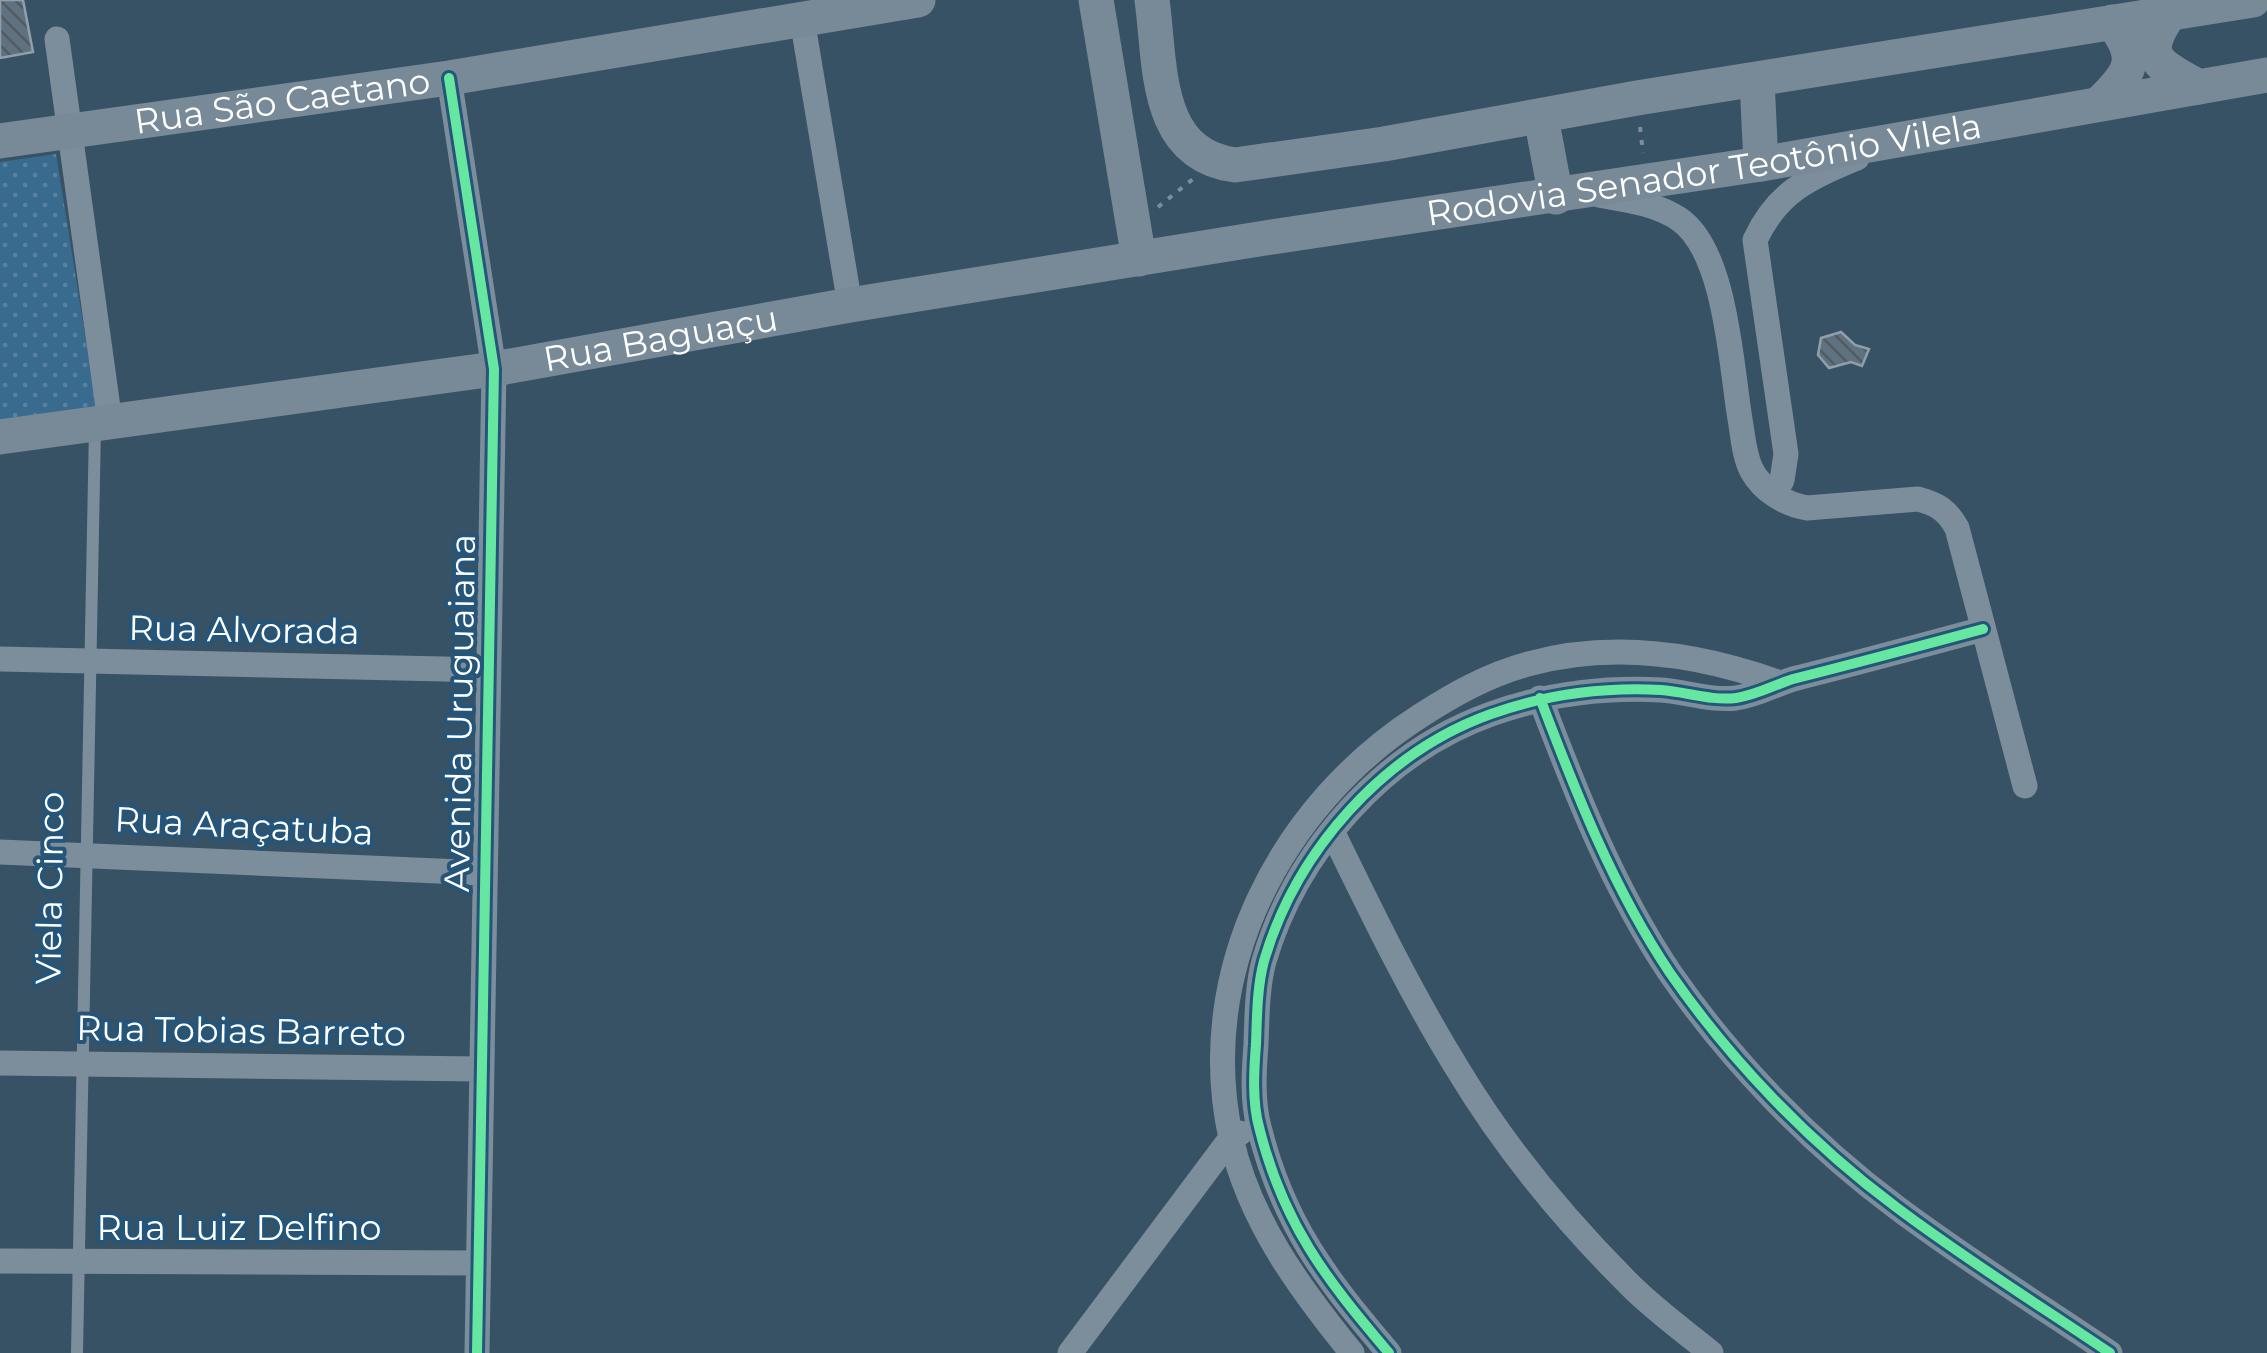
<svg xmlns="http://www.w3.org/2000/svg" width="2267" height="1353" font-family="Montserrat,sans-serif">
	<defs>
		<pattern id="park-dots" width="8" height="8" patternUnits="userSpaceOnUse" patternTransform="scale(2.5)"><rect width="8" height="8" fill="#396b8f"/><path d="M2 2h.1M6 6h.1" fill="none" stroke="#5781a0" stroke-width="1.8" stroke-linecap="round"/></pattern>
		<pattern id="building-back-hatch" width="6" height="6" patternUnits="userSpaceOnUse" patternTransform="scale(2.5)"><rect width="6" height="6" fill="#5e7280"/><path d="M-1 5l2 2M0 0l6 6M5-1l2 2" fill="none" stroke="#535b61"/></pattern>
	</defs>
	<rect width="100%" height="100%" fill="#385265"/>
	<!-- park -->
	<path fill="url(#park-dots)" d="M56,154L98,416L0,428V162Z"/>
	<!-- building -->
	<path fill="url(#building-back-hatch)" stroke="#8fa0ac" stroke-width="2.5" d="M0,0H23L33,52L0,58Z
		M1841,332L1855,345L1869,349L1862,366L1851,362L1829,368L1818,355L1821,338Z"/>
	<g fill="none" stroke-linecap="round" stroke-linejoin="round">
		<!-- path -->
		<path stroke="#7c8e9c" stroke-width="4" stroke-dasharray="5 8" stroke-linecap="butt" d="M1640,127L1643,153
			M1158,207L1193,179"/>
		<!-- lane -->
		<path stroke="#7c8e9c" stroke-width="12" d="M77,1353L95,427"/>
		<!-- street -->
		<path stroke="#7c8e9c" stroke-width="25" d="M802,19L850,305
			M57,39L110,422
			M449,78L494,369L477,1353
			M1599,195C1626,200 1655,203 1679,219C1726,251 1731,365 1740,419C1743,436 1744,456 1752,471C1763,491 1785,504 1807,508L1918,499C1937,504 1947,510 1957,528L2025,786
			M1774,494L1782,480L1786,454L1755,240C1778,191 1809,178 1857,158
			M0,659L488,670
			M1540,698C1576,793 1613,888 1670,973C1731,1061 1810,1143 1896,1207C1965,1259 2039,1305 2110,1353
			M1332,831C1371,911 1410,992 1457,1068C1505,1148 1568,1224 1634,1289C1658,1312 1685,1332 1711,1353
			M0,852L484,873
			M0,1063L480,1069
			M0,1261L478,1263
			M1070,1353L1231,1138L1240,1133
			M1352,1353C1300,1289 1249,1220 1231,1138C1194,972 1281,805 1420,716C1454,694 1488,675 1528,664C1612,641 1700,654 1780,683
			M1389,1353C1326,1279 1283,1224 1259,1127C1252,1101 1254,1070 1256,1044C1257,1017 1257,987 1264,961C1296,852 1382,753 1491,714C1547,694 1602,687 1661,690C1687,692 1711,701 1736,698C1757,695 1774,685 1793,679C1857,663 1920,646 1983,629"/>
		<!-- secondary -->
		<g stroke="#788a98" stroke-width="35">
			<path d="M1096,0L1139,259"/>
			<path d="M1152,0C1161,64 1153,154 1235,165L1384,144L1637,98L2253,0"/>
			<path d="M2170,13C2138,58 2159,65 2199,87"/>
			<path d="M1757,80L1761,164"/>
			<path d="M2100,103C2131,73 2141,59 2112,22"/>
			<path d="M1541,117L1556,197"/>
			<path id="s1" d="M0,141L449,78L918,0"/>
			<path id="s2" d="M0,437L494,369L850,305L1265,238L1761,164L2267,75"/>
		</g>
		<defs>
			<path id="cycleway" d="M449,78L494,369L477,1353
				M1540,698C1576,793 1613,888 1670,973C1731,1061 1810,1143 1896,1207C1965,1259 2039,1305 2110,1353
				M1389,1353C1326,1279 1283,1224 1259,1127C1252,1101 1254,1070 1256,1044C1257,1017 1257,987 1264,961C1296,852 1382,753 1491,714C1547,694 1602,687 1661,690C1687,692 1711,701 1736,698C1757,695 1774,685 1793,679C1857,663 1920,646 1983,629"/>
		</defs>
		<!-- cycleway casing -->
		<use href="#cycleway" stroke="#255578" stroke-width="16"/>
		<!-- cycleway -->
		<use href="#cycleway" stroke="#66e7a1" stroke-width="10"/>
	</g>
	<g text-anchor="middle" stroke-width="8" stroke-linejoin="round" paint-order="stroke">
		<!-- street labels -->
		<g font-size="35" fill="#fff" stroke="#255578">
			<text dy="12" stroke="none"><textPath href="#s1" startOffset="285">Rua São Caetano</textPath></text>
			<text dy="12" stroke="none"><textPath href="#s2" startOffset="1725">Rodovia Senador Teotônio Vilela</textPath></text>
			<text dy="12" stroke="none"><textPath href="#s2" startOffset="668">Rua Baguaçu</textPath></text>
			<text transform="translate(244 630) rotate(1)" y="12">Rua Alvorada</text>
			<text transform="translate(460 713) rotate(-89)" y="12">Avenida Uruguaiana</text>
			<text transform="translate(244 826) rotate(3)" y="12">Rua Araçatuba</text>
			<text transform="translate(50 888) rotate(-89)" y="12">Viela Cinco</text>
			<text transform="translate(241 1031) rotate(1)" y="12">Rua Tobias Barreto</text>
			<text x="239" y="1240">Rua Luiz Delfino</text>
		</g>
	</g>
</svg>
